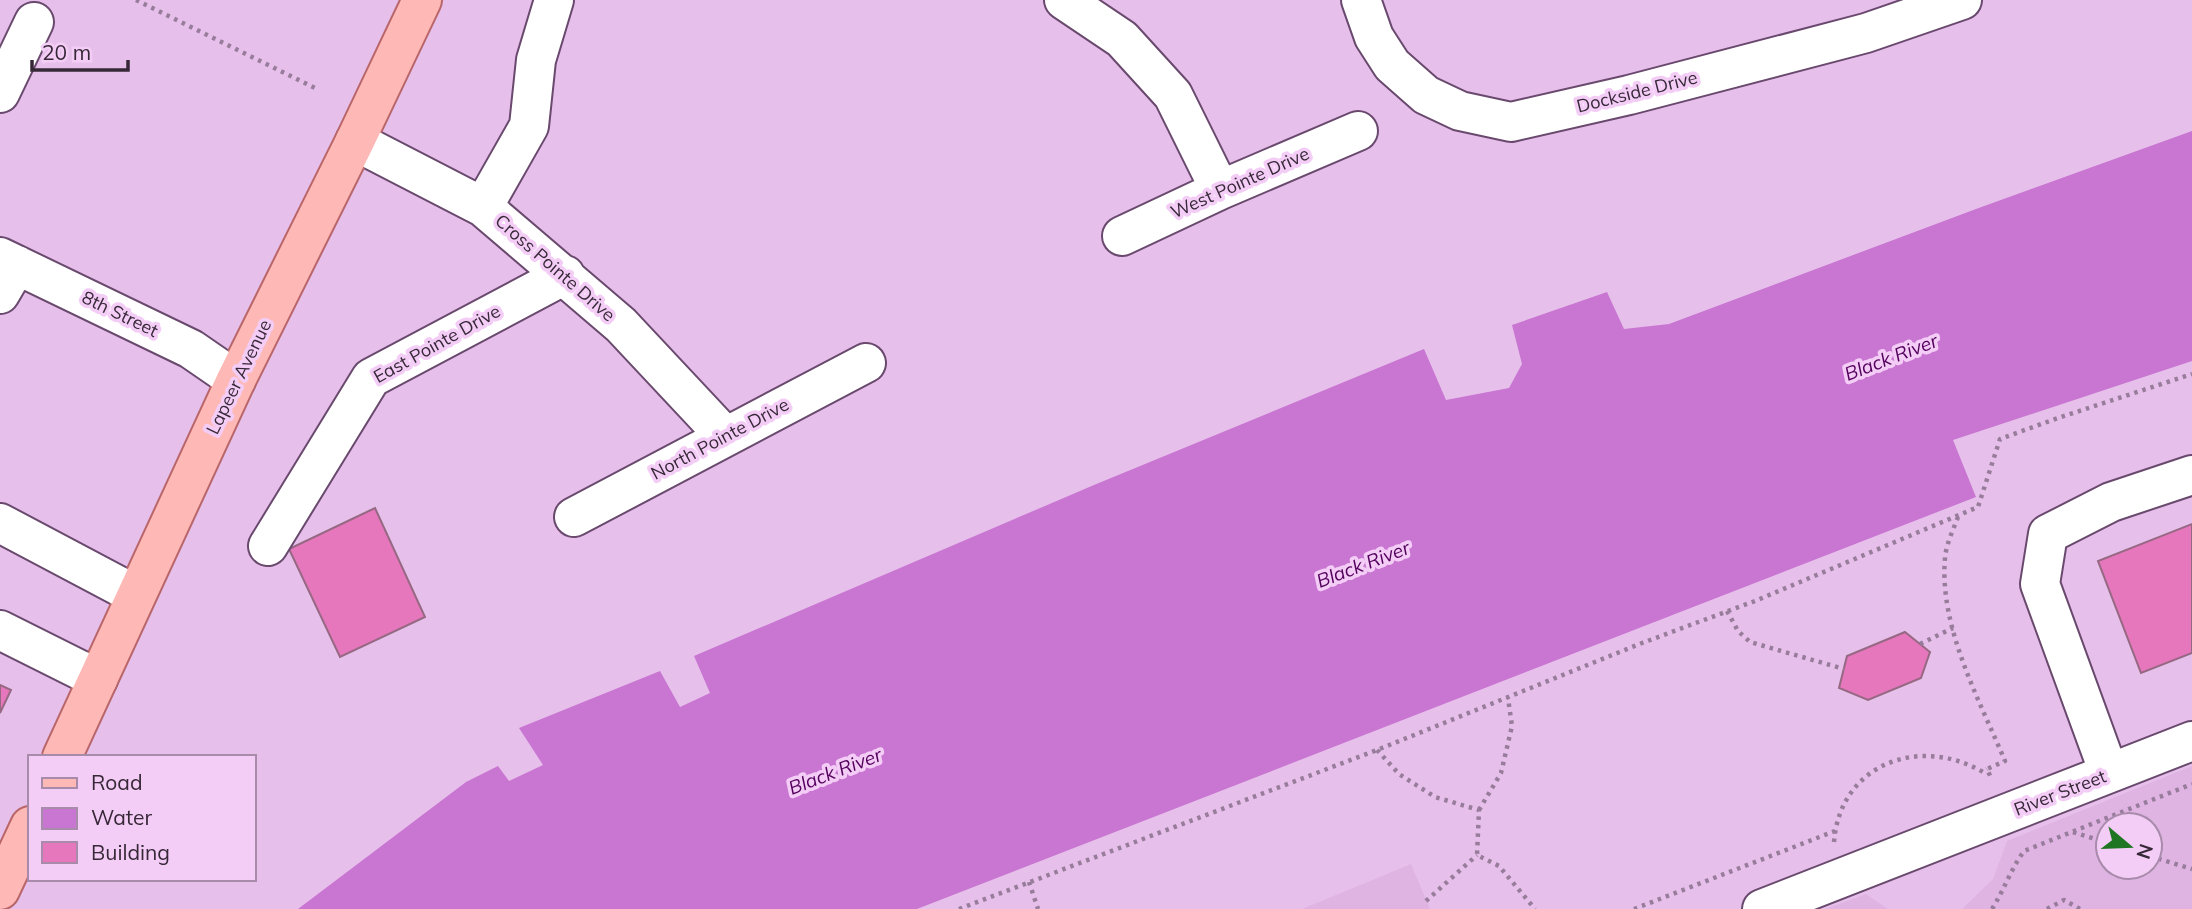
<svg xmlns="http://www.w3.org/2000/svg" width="2192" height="909" font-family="Mulish,sans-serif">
	<rect width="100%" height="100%" fill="#e6c0ea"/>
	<!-- built -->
	<path fill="#dfb4e3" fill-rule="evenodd" d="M2192,766V909H1962L1993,879L2007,841ZM2108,825H2150V867H2108Z
		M1411,864L1430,909H1302Z
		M1866,894L1888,909H1825Z"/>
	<!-- water -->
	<path fill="#c975d2" d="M2192,131V361L1953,440L1976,497L917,909H298L466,782L498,766L509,781L543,765L519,728L660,671L680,707L710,693L694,656L1094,485L1424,349L1446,400L1509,388L1522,364L1512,325L1607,292L1624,329L1669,324L1976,209Z"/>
	<!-- building -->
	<path fill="#e677bc" stroke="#966883" stroke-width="2" d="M375,508L425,617L340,657L289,549Z
		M2192,524V653L2141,673L2098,561Z
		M1905,632L1930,652L1921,678L1868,700L1839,688L1847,656Z
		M0,685L11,690L0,713Z"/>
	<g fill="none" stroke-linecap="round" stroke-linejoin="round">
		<defs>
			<path id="minor" d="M1064,0L1122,39L1173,95L1220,190
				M1361,0L1374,37L1392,65L1426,95L1460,111L1511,122L1629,95L1866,33L1962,0
				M0,93L34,22
				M355,141L483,207L621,325L725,436
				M483,207L529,126L536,60L554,0
				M1122,236L1220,190L1358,131
				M0,257L191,349L236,380
				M0,294L17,265
				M574,517L866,363
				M0,523L136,595
				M268,546L371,378L565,275
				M0,630L98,679
				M2109,773L2040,584L2048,534L2111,502L2192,475
				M1762,909L2192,741"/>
			<path id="major" d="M62,757L236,380L355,141L422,0
				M0,890L30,826"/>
		</defs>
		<!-- minor casing -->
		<use href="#minor" stroke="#69496d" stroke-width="42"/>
		<!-- major casing -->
		<use href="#major" stroke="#b86669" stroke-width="42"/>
		<!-- path -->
		<path stroke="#987c9b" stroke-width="4.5" stroke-dasharray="3.5 5" stroke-linecap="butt" d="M136,0L315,88
			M1958,517C1953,530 1946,545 1945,558C1939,627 1979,699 2005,761L1987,769L1992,780
			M1727,611L1738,631L1750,642L1844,669
			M1920,644L1953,628
			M1377,750L1399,774L1435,797L1479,810L1477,855L1499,866L1535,909
			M1479,810L1501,773L1512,726L1508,698
			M2073,832L2108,843
			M1834,842C1840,764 1919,735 1983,772L1987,769
			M2150,856L2192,869
			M1029,882L1038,909
			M1426,901L1477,855
			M959,909L1377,750L1642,643L1755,601L1978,507L2000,439L2058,418L2192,374
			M1634,909L1835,831
			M1992,909C2004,890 2011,869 2024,851L2192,784
			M2047,909L2064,900L2080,909"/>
		<!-- minor -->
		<use href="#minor" stroke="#fff" stroke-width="38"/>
		<!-- major -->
		<use href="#major" stroke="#feb8b5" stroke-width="38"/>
	</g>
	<g text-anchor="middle" stroke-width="7" stroke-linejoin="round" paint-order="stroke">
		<!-- street labels -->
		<g font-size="18" fill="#372838" stroke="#f4cdf7">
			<text transform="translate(1637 92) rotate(-14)" y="6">Dockside Drive</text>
			<text transform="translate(1240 183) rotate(-24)" y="6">West Pointe Drive</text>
			<text transform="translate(555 268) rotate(41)" y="6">Cross Pointe Drive</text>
			<text transform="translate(120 314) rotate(26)" y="6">8th Street</text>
			<text transform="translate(437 344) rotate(-29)" y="6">East Pointe Drive</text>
			<text transform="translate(239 377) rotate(-64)" y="6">Lapeer Avenue</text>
			<text transform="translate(720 439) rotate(-28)" y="6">North Pointe Drive</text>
			<text transform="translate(2060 793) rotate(-21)" y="6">River Street</text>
		</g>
		<!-- water labels -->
		<g font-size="19" font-style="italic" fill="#53005c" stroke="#f4cdf7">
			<text transform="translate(1891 357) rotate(-21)" y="7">Black River</text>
			<text transform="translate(1363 564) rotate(-21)" y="7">Black River</text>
			<text transform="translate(835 771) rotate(-21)" y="7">Black River</text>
		</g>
	</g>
	<!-- legend -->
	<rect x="28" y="755" width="228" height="126" fill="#f4cdf7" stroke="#a88bab" stroke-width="2"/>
	<rect x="42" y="778" width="35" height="10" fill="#feb8b5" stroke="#a88bab" stroke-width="2"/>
	<text x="91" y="790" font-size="21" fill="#372838">Road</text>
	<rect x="42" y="808" width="35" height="21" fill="#c975d2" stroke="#a88bab" stroke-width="2"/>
	<text x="91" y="825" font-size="21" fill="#372838">Water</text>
	<rect x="42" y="842" width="35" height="21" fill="#e677bc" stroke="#a88bab" stroke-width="2"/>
	<text x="91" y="860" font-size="21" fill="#372838">Building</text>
	<!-- north arrow -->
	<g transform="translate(2129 846) rotate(109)"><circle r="33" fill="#f4cdf7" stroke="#a88bab" stroke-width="2"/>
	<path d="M0-5L12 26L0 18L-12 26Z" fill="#1f7622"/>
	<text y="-10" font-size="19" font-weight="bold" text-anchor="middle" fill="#372838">N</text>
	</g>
	<!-- scale -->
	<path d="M32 60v10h96v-10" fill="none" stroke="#372838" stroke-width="3.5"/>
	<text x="42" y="60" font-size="21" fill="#372838" stroke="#f4cdf7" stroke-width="5" paint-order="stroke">20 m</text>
</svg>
